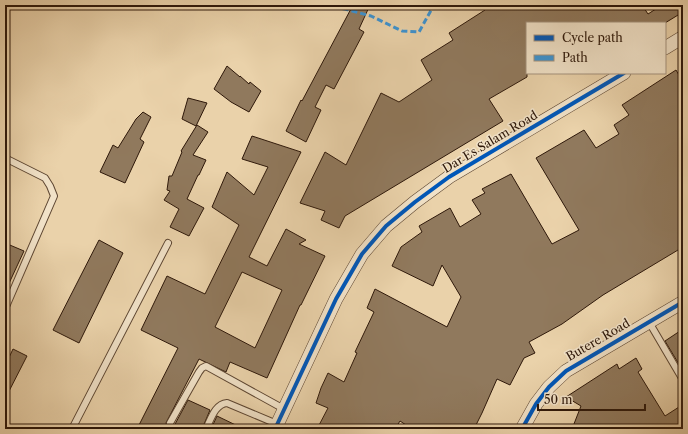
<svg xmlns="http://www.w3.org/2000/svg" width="688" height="434" font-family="'Libre Caslon Text',serif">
	<rect width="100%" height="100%" fill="#ead2aa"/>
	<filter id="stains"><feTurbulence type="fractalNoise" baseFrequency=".005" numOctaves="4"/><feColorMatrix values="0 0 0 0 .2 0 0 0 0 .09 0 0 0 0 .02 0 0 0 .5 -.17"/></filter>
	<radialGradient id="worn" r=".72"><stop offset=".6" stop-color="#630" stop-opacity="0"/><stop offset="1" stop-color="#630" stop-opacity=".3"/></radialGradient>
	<!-- building -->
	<path fill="#90795d" stroke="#2e180a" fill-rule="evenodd" d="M353,5H370L359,29L364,32L334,89L326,85L315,107L321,110L306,142L286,131L301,100L302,101Z
		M483,5H642L648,14L662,5H683V12L665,23H527V77L489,99L503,121L345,216L339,228L321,220L325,211L300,203L325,152L346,165L381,93L399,102L432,80L421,60L453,40L449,33L485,10Z
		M227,66L240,77V76L249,84L250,82L261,91L249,112L231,102L214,89Z
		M676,70L683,82V247L603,295L562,324L529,342L535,353L524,358L510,385L497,379L482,413L474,429H412L400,421L395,429H317L328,408L316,403L321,388L328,373L344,382L357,353L355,352L374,312L367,308L375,289L447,327L461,297L442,265L433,286L392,266L401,247L422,232L419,226L450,208L460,227L481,214L472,200L485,193L482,189L511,174L552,244L579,230L536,158L584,130L596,148L619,134L614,125L629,115L622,105Z
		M188,98L207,103L196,126L182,119Z
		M143,112L151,117L140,139L144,142L125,183L100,172L113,145L118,148L136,119Z
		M197,125L208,132L193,155L206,160L199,175H198L187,199L204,208L189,236L170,227L179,209L164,200L170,191L167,190L169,176H172L182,152L181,151Z
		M252,136L301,152L249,257L267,266L286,229L306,240L299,244L325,256L301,305H300L267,378L230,362L226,372L199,359L166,423L168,427L174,426L188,400L210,410L202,429H137L178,348L141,330L167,276L205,294L239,225L212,207L227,172L254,195L268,167L242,159ZM242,272L282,290L255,348L215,327Z
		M99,240L123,253L79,343L53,330Z
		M5,243L24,251L5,292Z
		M683,329V371L665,341Z
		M13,349L27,356L5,399V366Z
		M636,358L642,369L638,372L665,416L679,407L683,413V421L670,429H572L581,406L566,397L617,364L619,369Z
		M217,416L244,429H211Z"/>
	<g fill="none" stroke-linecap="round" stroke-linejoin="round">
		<defs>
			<path id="lane" d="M5,158L45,178L50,186L54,196L5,309
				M649,322L683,380
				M170,423L199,372L202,368L206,366L284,409
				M72,429L168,243
				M206,429C211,419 215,404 227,403L277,424"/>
			<path id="street" d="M665,48L683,37
				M275,429L336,299L362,254L386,226L415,202L449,177L624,73
				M522,429L536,404L549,387L566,371L683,302"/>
		</defs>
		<!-- lane casing -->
		<use href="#lane" stroke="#5d4632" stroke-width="8"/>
		<!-- street casing -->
		<use href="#street" stroke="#5d4632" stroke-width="14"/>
		<!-- lane -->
		<use href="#lane" stroke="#f1e2c8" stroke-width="6"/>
		<!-- street -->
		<use href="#street" stroke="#f1e2c8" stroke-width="13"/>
		<!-- quiet -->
		<path stroke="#3c93d2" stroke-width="3" stroke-dasharray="6 3" stroke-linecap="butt" d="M316,5L345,9L371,16L402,31L419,32L434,5"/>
		<defs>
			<path id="cycleway" d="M275,429L336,299L362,254L386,226L415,202L449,177L624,73
				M522,429L536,404L549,387L566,371L683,302"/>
		</defs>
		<!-- cycleway casing -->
		<use href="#cycleway" stroke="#f1e2c8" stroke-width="6"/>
		<!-- cycleway -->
		<use href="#cycleway" stroke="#0057b8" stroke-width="4"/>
	</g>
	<g text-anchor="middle" stroke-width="3" stroke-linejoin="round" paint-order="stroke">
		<!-- street labels -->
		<g font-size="12" fill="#2e180a" stroke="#f1e2c8">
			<text transform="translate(490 142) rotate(-31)" y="4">Dar Es Salam Road</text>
			<text transform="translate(598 340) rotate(-30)" y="4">Butere Road</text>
		</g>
	</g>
	<!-- margin -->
	<rect width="688" height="434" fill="none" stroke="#ead2aa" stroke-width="20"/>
	<rect x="6" y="6" width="676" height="422" fill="none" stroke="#2e180a" stroke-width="2"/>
	<rect x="10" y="10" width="668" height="414" fill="none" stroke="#2e180a"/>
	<!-- legend -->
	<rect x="526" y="22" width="140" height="52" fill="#f1e2c8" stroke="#a3917c"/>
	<rect x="534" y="35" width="20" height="6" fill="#0057b8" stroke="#a3917c"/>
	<text x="562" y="42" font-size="12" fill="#2e180a">Cycle path</text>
	<rect x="534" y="55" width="20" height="6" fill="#3c93d2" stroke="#a3917c"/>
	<text x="562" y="62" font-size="12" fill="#2e180a">Path</text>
	<!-- scale -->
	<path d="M538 404v6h107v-6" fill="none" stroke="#2e180a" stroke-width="2"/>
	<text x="544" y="404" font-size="12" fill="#2e180a" stroke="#f1e2c8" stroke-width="3" paint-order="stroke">50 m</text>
	<rect width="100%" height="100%" filter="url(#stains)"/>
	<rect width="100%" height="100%" fill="url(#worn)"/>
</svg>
